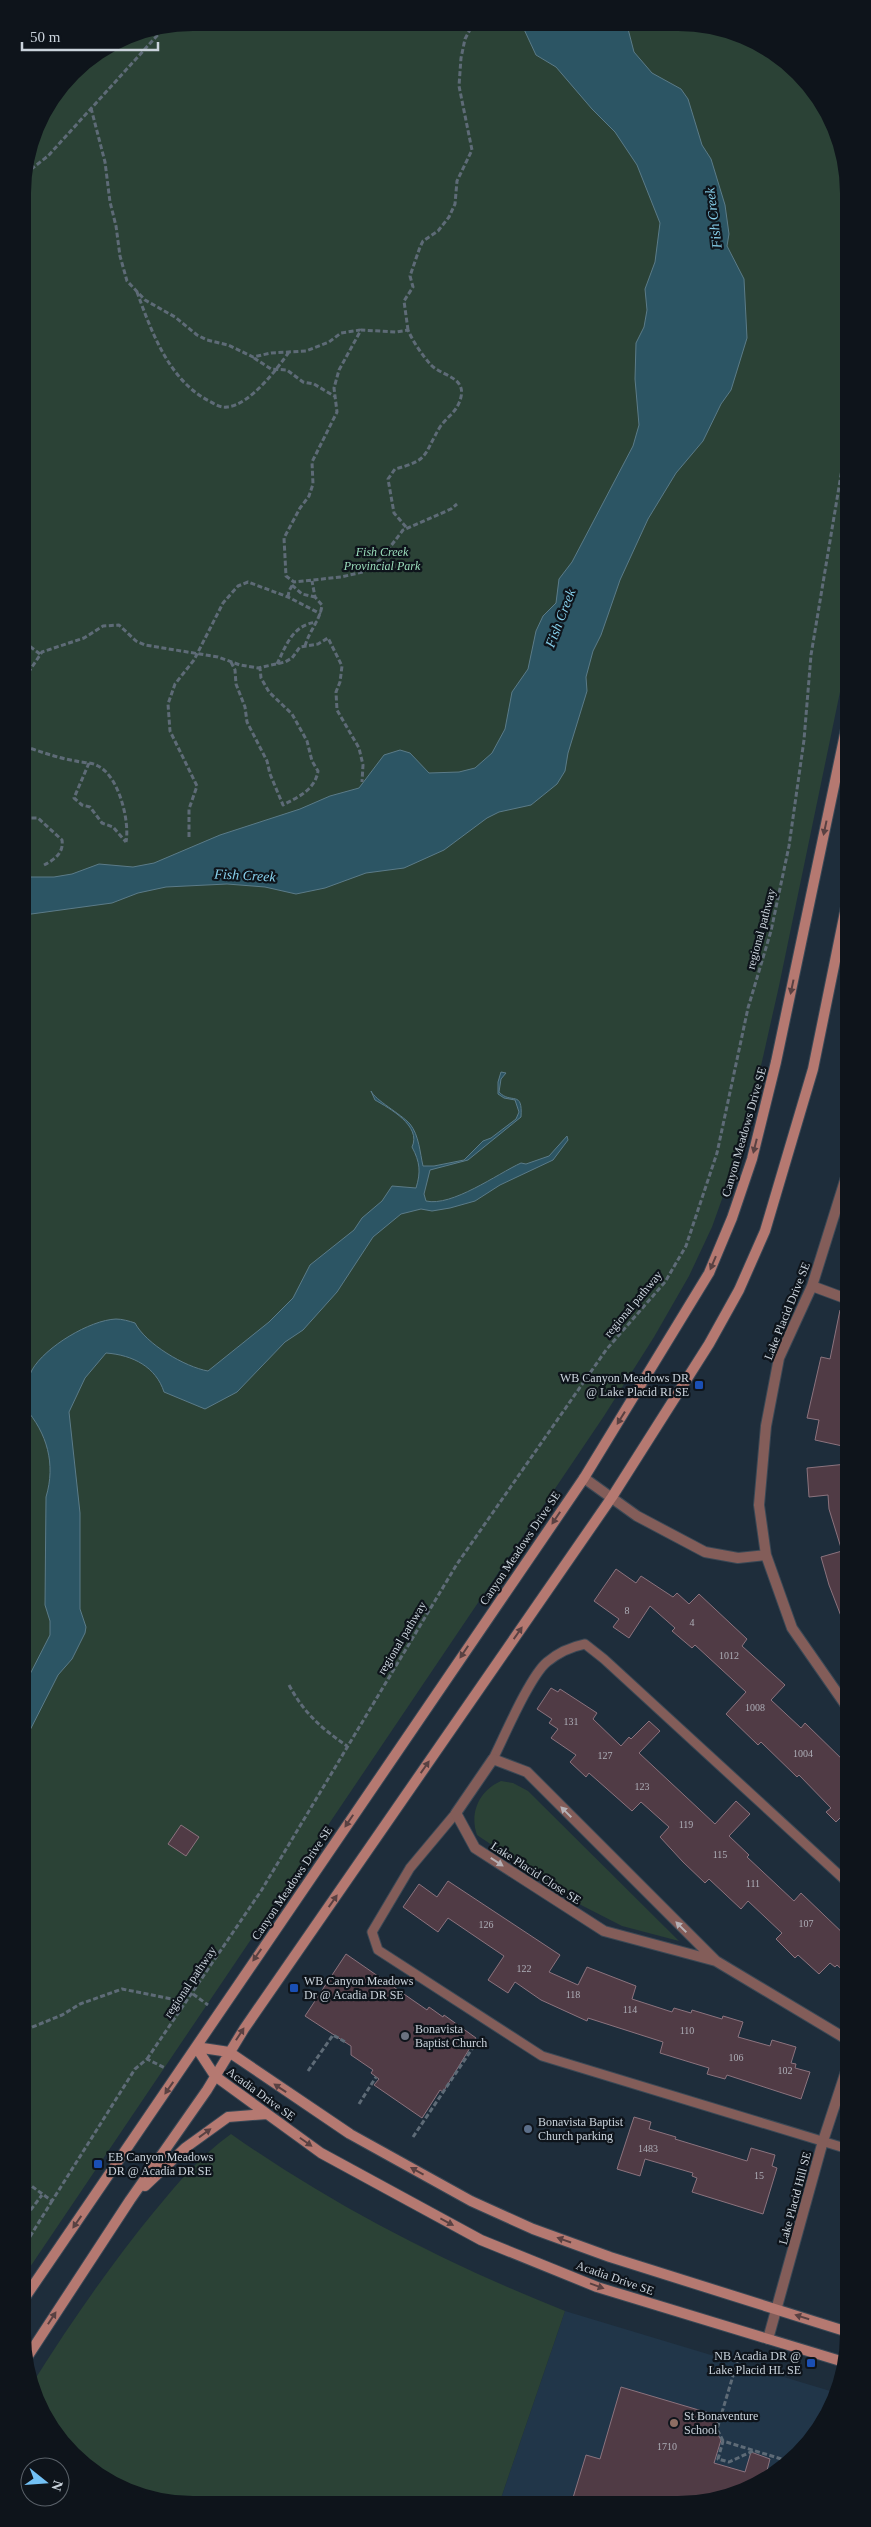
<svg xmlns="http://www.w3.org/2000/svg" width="871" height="2527" font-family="Georgia,serif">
	<rect width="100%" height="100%" fill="#1e2d3b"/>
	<!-- built -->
	<path fill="#213649" d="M565,2311L837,2393L836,2399L806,2446L764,2482L712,2501H500Z"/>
	<!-- green -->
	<path fill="#2b4236" d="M193,23L712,26L754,40L798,72L826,108L845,159L846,663L779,986L756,1088L732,1171L712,1227L689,1276L654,1337L604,1416L26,2273L23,182L40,118L80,65L128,35Z
		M501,1781L513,1783L528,1791L679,1941L622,1926L581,1905L477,1835C469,1812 480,1790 501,1781Z
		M231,2134C335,2207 447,2264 565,2311L500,2501H160L117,2487L73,2455L45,2419L32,2384C69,2325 109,2267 153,2213C178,2183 200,2156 231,2134Z"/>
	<!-- water -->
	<path fill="#2c5564" stroke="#5b7b88" d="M522,25H627L634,52L652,73L681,89L688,99L702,145L711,159L725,205L729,234L727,246L744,279L747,338L731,390L721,404L703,441L676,473L648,519L620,580L601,635L593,651L586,677L587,691L568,753L565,771L557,784L531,805L499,812L487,818L444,850L404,868L366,873L325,888L296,894L265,887L227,884L166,887L138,893L112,903L24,915V877H54L72,874L99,864L133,867L154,863L220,835L300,809L330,796L359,788L384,755L400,750L410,753L429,773L459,772L475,768L492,753L505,729L512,692L528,669L536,631L543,616L556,603L559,579L572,562L633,446L639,425L635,379L636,343L644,327L647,310L645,289L655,262L660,223L637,165L615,132L592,109L556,67L536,55Z
		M501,1072L506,1073L501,1079L499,1092C511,1105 523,1089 521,1117L468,1160L430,1170L424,1194L426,1201C452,1207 497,1174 521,1163L526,1164L549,1156L567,1136L568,1140L553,1160L500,1185L475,1201L450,1208L432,1211L421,1209L401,1214L373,1237L337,1292L303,1330L285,1342L237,1392L205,1409L164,1392C156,1367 133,1355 106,1353L85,1378L69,1412L80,1513V1609L86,1627L85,1633L72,1659L58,1675L25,1740V1684L50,1635V1621L45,1605L46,1497C56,1464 47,1433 25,1408C25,1394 26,1383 32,1370C45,1347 90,1320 116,1319C122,1319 129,1321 135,1323C146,1344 185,1367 208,1371L269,1322L293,1298L310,1265L354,1230L362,1218L382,1201L392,1186L416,1188C421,1172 420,1162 412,1147C422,1126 389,1108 375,1100L371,1091C375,1100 401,1114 410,1124C419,1135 420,1153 423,1166H434L464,1160L483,1141L491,1138L516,1119L519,1112L515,1100L504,1098L498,1094V1082Z"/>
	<!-- building -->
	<path fill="#503b45" stroke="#8b737e" d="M840,1310L847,1311V1447L815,1440L819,1420L807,1418L821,1357L830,1359Z
		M847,1464V1628L846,1629L829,1585L821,1557L842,1551L829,1509L828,1495L809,1497L807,1468Z
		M616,1569L636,1583L641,1576L673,1597L677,1593L689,1604L699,1594L747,1639L742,1646L785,1685L771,1700L801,1728L805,1723L847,1764V1811L836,1822L826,1812L831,1808L799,1775L797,1777L761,1742L758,1745L726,1714L746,1692L695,1645L692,1648L672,1631L675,1628L650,1606L629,1638L613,1627L619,1619L594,1601Z
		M551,1688L558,1692L560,1689L597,1713L593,1719L621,1746L629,1737L631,1739L649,1721L660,1731L639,1753L715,1824L736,1801L750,1814L729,1836L749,1855L747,1857L794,1901L801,1893L848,1938V1975L837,1965L835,1967L830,1963L819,1974L798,1955L795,1958L776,1939L782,1933L748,1901L741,1909L709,1879L705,1883L683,1862L660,1837L669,1827L641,1802L632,1811L589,1773L586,1777L570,1762L576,1755L551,1738L558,1729L549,1723L552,1719L537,1709Z
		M181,1825L199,1837L186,1856L168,1844Z
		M448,1881L560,1955L549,1972L578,1985L587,1967L636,1986L632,1999L672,2012L674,2008L691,2013L692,2010L722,2019L723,2016L743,2022L738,2037L770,2046L772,2040L796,2047L791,2063L796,2064L795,2068L810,2072L801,2099L727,2075L725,2079L707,2074L709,2068L660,2053L663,2042L588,2018L587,2021L541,2000L515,1982L508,1993L488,1980L504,1956L448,1918L438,1932L403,1907L419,1884L437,1897Z
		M346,1954L427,2010L429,2007L443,2017L444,2015L476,2038L443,2092L440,2090L422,2118L374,2085L379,2079L371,2073L373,2070L351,2055V2046L305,2016Z
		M634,2117L651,2122L649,2129L676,2137L675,2139L747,2161L751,2148L775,2155L772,2166L777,2168L763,2214L692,2192L697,2178L692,2176L693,2173L645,2159L640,2176L617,2169Z
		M621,2387L719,2416L715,2429L721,2440L714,2463L745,2472L751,2452L770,2459L765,2478L767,2479L712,2501H572L586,2455L600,2459Z"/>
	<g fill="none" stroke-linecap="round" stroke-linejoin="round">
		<defs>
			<path id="lane" d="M493,1759C504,1737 530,1676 547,1662C559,1652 570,1647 585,1644L604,1659L848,1883
				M456,1813L410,1868L372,1932L378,1950L542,2056L848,2149"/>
			<path id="street" d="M847,1174L812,1286L779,1358L766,1426L759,1505L766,1555L792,1628L847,1707
				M812,1286L847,1299
				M584,1478L637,1516L705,1552L738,1558L766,1555
				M716,1961L604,1931L475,1848L456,1813L493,1759L527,1772L716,1961L848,2040
				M768,2339L823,2141L848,2065"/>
			<path id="secondary" d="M196,2047L215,2076L321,2153L481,2240L597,2287L844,2362
				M196,2047L229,2052L350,2134L471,2201L533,2229L610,2257L848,2332
				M145,2186L185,2148L228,2117L267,2114
				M26,2296L584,1478L709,1273L732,1218L752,1159L776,1062L846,729
				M26,2359L130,2200L207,2090L244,2029L612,1497L709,1344L739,1290L765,1231L813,1069L846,907"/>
		</defs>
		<!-- lane casing -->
		<use href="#lane" stroke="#3a4855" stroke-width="11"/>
		<!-- street casing -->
		<use href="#street" stroke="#3a4855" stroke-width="12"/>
		<!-- secondary casing -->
		<use href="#secondary" stroke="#3a4855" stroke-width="12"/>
		<!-- path -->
		<path stroke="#5e6b77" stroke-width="3" stroke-dasharray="5 2.5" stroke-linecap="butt" d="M91,108L105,162L110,202L116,226L120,256L127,281L145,300L175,317L197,335L207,340L228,345L253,357L271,353L306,351L329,342L341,333L360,330
			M25,174L48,156L164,28
			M137,292C152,333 169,380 209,401C215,404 220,408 227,407C250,405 277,369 289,352
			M408,330L404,301L413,287L410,276L420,247L423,241L438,231L449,217L455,204L457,181L472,150L459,86L461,58L465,39L473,24
			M254,358L271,369L287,370L303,382L314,384L334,396
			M406,527L394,513L388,479L395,469C430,460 423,455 440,427C446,418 455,413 459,403C470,377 443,377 431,365C423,356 413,342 408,330L396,332L361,330L339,370L334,388L337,412L312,462L313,484L309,496L300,508L284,538L286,576L294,582L341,577L363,572L381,559L403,530L451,509L457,504
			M292,585L302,594L315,597
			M288,597L289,591L293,584
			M24,642L40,654
			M305,646C309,631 320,621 322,605L315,597L312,581
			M231,662L235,670L236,684L245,707L247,722L267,761L270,774L283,805C298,797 315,790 318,771L312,761L307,741L292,714L269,692L261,678L260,668
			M277,664C286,646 292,625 317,622
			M24,679L42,652L84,638L103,626L119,625L136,641L145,645L218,657L240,665L258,668L285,662L292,658L300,647L318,644L328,638L342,666L340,682L336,692L337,710L359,748L363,765L362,782
			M24,746C41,752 58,758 76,761C83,763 92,762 98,766C119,776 130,822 126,842
			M89,763L74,798L82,805L90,807L102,823L113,827L126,842
			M24,818H38L62,840C64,853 54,860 44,865
			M189,837V809L197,786L170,731L168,704L175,684L194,660L223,603L238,586L248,582L288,597L321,614
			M289,1685C304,1713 321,1728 347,1746
			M193,1994L208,2005
			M25,2030L62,2015L80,2004L122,1989L187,2002
			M147,2059L261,1891L457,1564L606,1350L665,1282L686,1246L717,1153L748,1008L771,931L789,846L804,740L811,655L846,445
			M308,2071L333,2035L347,2043
			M359,2104L376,2077
			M413,2137L476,2043L474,2041
			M26,2182L52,2201L135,2069L147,2059L165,2068
			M26,2216L42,2195
			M26,2243L52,2201
			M723,2441L717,2429L738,2359
			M753,2451L729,2462L718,2459L723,2441L788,2461"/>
		<!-- lane -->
		<use href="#lane" stroke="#835d59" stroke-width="9"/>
		<!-- street -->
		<use href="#street" stroke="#835d59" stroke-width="10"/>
		<!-- secondary -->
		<use href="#secondary" stroke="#b57971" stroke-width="10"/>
	</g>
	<!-- one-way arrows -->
	<defs><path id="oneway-solid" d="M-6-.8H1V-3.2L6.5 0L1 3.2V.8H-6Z" transform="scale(1.25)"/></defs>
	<g fill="#594142">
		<use href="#oneway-solid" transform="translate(825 828) rotate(102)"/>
		<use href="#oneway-solid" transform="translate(792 987) rotate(102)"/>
		<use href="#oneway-solid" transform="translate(755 1146) rotate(104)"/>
		<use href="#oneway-solid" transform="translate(713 1263) rotate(113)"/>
		<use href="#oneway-solid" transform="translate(621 1418) rotate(122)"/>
		<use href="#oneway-solid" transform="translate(556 1518) rotate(124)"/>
		<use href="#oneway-solid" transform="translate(518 1633) rotate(-55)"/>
		<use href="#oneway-solid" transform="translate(464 1652) rotate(124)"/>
		<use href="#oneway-solid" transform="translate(425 1767) rotate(-55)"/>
		<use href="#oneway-solid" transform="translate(349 1821) rotate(124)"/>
		<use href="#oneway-solid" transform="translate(333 1901) rotate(-55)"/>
		<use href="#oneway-solid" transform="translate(257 1955) rotate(125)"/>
		<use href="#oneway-solid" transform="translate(240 2034) rotate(-57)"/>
		<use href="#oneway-solid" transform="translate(169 2088) rotate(125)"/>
		<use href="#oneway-solid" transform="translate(280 2088) rotate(-146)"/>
		<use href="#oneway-solid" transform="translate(205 2133) rotate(-36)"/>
		<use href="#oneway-solid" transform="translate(306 2142) rotate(35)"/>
		<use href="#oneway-solid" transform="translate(417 2171) rotate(-151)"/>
		<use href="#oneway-solid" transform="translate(77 2222) rotate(125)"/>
		<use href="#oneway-solid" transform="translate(447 2222) rotate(28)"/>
		<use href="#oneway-solid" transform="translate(564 2240) rotate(-161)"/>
		<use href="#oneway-solid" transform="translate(597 2286) rotate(20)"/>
		<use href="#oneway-solid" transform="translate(802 2317) rotate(-163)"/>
		<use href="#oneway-solid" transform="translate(52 2318) rotate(-57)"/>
	</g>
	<g fill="#b5b0b5">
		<use href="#oneway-solid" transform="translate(566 1812) rotate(-135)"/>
		<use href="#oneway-solid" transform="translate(497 1862) rotate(33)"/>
		<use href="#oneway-solid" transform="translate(681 1927) rotate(-135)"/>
	</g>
	<!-- markers -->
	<g fill="#1a4fb4" stroke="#0e141b" stroke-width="2">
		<rect x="694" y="1380" width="10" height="10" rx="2.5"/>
		<rect x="289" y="1983" width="10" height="10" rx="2.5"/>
		<rect x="93" y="2159" width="10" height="10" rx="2.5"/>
		<rect x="806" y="2358" width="10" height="10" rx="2.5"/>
	</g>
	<circle fill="#6b7280" stroke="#0e141b" stroke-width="2" cx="405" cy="2036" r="5"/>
	<circle fill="#5c6f8a" stroke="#0e141b" stroke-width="2" cx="528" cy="2129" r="5"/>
	<circle fill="#8d6e63" stroke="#0e141b" stroke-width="2" cx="674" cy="2423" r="5"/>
	<g text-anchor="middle" stroke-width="4.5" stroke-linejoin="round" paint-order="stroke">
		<!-- number labels -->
		<g font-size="10" fill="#acadb6">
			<text x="627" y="1614">8</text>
			<text x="692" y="1626">4</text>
			<text x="729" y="1659">1012</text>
			<text x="755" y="1711">1008</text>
			<text x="571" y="1725">131</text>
			<text x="803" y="1757">1004</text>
			<text x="605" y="1759">127</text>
			<text x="642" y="1790">123</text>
			<text x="686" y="1828">119</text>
			<text x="720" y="1858">115</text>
			<text x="753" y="1887">111</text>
			<text x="806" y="1927">107</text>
			<text x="486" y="1928">126</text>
			<text x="524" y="1972">122</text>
			<text x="573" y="1998">118</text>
			<text x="630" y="2013">114</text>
			<text x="687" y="2034">110</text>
			<text x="736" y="2061">106</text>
			<text x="785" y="2074">102</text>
			<text x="648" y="2152">1483</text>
			<text x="759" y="2179">15</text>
			<text x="667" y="2450">1710</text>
		</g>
		<!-- park labels -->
		<g font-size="12" font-style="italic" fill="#9bdebc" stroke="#0e141b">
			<text x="382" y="556">Fish Creek<tspan x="382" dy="14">Provincial Park</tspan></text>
		</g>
		<!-- street labels -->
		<g font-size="12" fill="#cad3dc" stroke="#0e141b">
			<text transform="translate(761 929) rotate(-75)" y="4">regional pathway</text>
			<text transform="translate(744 1132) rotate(-74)" y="4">Canyon Meadows Drive SE</text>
			<text transform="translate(633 1304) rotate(-50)" y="4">regional pathway</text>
			<text transform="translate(787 1311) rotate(-68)" y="4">Lake Placid Drive SE</text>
			<text transform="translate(520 1548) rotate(-56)" y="4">Canyon Meadows Drive SE</text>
			<text transform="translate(402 1638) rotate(-59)" y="4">regional pathway</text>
			<text transform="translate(536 1873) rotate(33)" y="4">Lake Placid Close SE</text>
			<text transform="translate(292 1883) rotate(-56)" y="4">Canyon Meadows Drive SE</text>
			<text transform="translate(190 1982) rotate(-56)" y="4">regional pathway</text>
			<text transform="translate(261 2094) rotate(36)" y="4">Acadia Drive SE</text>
			<text transform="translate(795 2198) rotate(-75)" y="4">Lake Placid Hill SE</text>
			<text transform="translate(615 2278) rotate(19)" y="4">Acadia Drive SE</text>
		</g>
		<!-- poi labels -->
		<g font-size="12" fill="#cad3dc" stroke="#0e141b" text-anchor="start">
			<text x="689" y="1382" text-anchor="end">WB Canyon Meadows DR<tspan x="689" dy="14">@ Lake Placid RI SE</tspan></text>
			<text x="304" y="1985">WB Canyon Meadows<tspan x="304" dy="14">Dr @ Acadia DR SE</tspan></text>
			<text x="415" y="2033">Bonavista<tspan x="415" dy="14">Baptist Church</tspan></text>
			<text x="538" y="2126">Bonavista Baptist<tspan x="538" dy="14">Church parking</tspan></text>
			<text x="108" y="2161">EB Canyon Meadows<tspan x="108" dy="14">DR @ Acadia DR SE</tspan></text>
			<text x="801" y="2360" text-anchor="end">NB Acadia DR @<tspan x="801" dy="14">Lake Placid HL SE</tspan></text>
			<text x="684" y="2420">St Bonaventure<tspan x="684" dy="14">School</tspan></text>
		</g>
		<!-- water labels -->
		<g font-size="14" font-style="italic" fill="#87d0ec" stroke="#0e141b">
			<text transform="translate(713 218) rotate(-97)" y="5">Fish Creek</text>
			<text transform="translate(560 618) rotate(-69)" y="5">Fish Creek</text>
			<text transform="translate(245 875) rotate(3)" y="5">Fish Creek</text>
		</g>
	</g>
	<!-- crop -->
	<path d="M0 0H871V2527H0ZM193 31H678A162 162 0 0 1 840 193V2334A162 162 0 0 1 678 2496H193A162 162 0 0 1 31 2334V193A162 162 0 0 1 193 31Z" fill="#0e141b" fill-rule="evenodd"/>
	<!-- north arrow -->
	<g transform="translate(45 2482) rotate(107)"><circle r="24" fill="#0e141b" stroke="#596068"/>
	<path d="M0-4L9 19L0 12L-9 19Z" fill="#73c1f5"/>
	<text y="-8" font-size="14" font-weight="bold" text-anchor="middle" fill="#cad3dc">N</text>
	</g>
	<!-- scale -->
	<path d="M22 42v8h136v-8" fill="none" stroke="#cad3dc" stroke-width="2.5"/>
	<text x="30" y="42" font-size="15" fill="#cad3dc" stroke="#0e141b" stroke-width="4" paint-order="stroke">50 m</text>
</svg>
